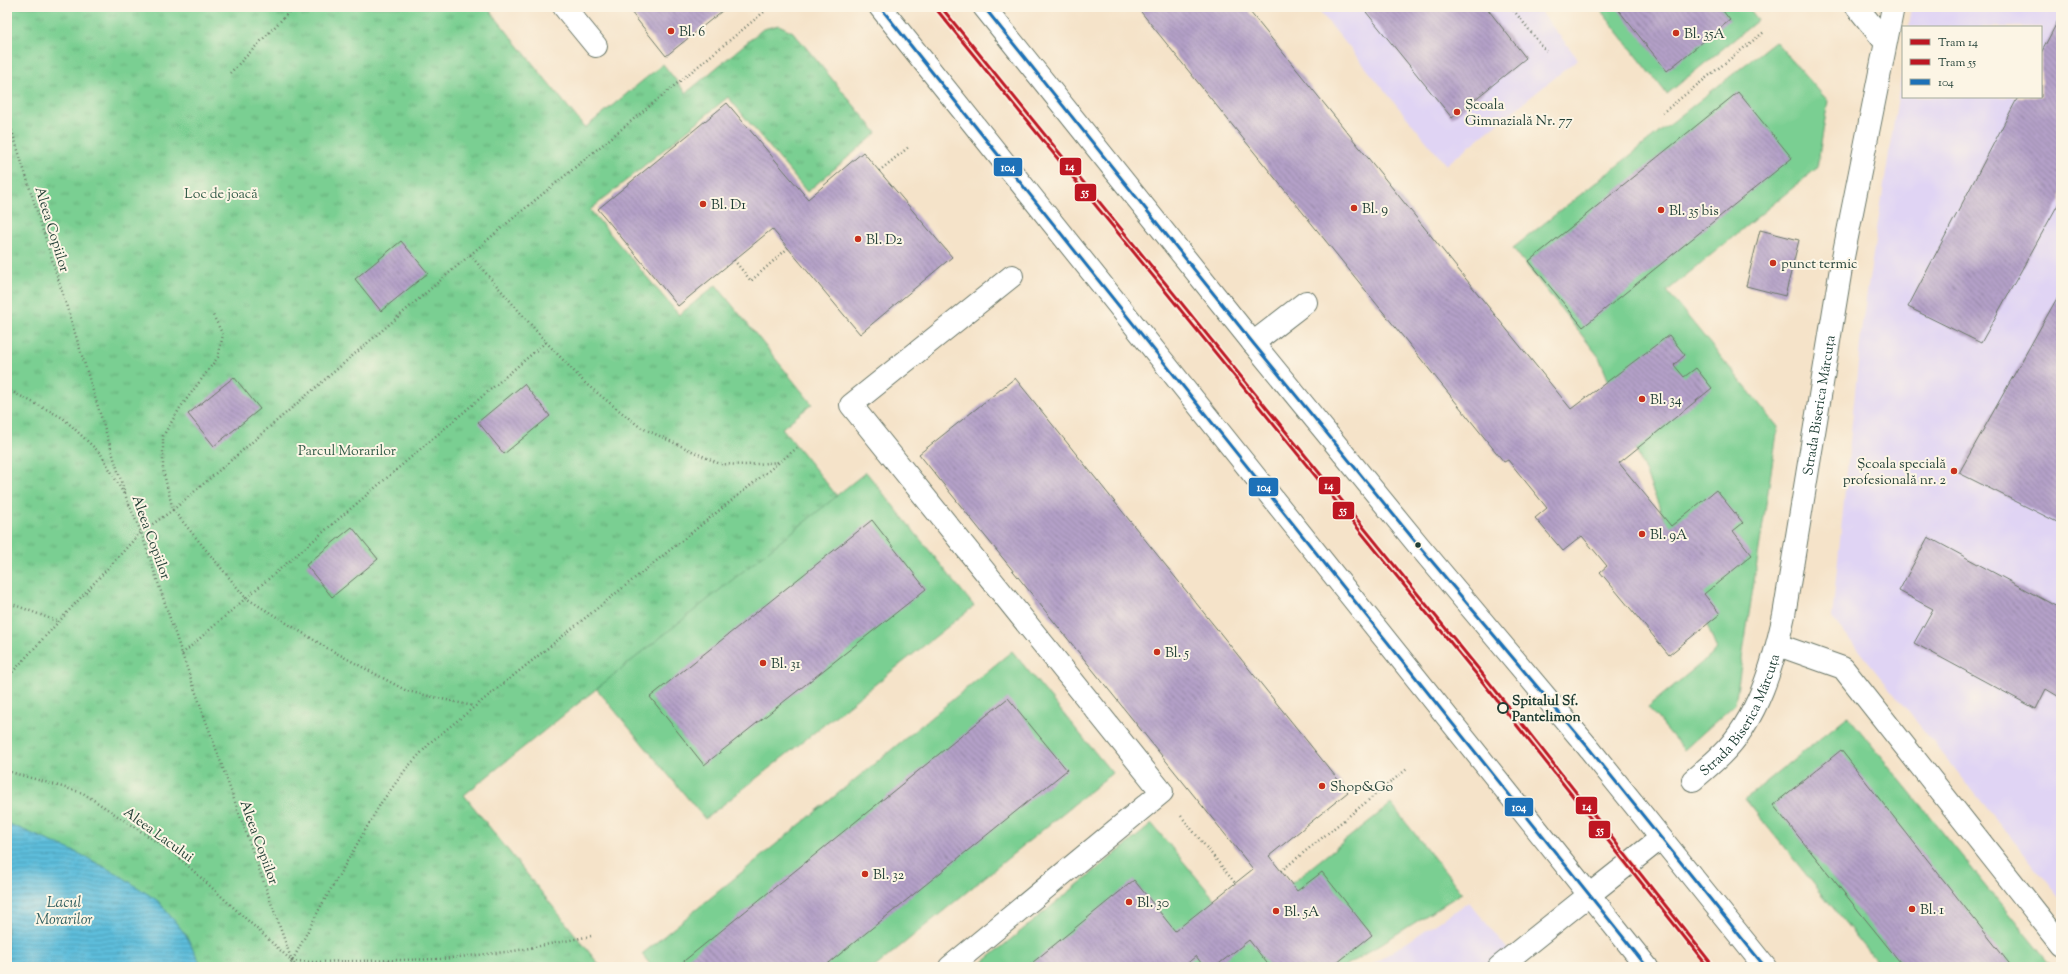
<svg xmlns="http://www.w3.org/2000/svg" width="2068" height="974" font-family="'Sorts Mill Goudy',serif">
	<defs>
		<pattern id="park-tufts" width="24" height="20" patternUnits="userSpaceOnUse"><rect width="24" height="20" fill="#7acf92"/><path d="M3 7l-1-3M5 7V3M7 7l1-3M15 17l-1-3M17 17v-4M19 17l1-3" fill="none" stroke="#63a978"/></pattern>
		<pattern id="water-rules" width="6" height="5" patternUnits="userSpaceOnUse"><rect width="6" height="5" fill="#5dbddb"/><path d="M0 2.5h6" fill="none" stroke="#4c9bb2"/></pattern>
		<pattern id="building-back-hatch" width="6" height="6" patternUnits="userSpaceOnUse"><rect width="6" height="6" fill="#b4a0c8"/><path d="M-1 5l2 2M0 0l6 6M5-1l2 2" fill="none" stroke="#9284a3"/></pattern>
	</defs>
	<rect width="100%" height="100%" fill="#fcf5e5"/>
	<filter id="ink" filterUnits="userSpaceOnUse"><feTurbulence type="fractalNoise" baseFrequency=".025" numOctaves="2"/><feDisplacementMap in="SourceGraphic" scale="8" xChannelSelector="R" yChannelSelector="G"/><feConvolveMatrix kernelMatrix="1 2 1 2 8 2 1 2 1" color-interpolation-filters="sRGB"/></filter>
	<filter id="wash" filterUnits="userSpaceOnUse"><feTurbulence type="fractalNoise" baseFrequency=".012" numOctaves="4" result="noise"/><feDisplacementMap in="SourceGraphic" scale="16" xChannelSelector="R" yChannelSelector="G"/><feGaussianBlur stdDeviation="0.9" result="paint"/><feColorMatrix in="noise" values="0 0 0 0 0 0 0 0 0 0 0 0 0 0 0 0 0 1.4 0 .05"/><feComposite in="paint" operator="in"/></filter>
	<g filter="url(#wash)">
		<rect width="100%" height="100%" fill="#f5e3c9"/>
		<!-- built -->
		<path fill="#e0d4f4" d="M1316,7H1537L1578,59L1446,165Z
			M1912,7H2061V899L1832,618L1862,324L1903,65V97H2041V27H1909Z
			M1469,902L1522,967H1368Z"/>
		<!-- green -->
		<path fill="#7acf92" stroke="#4c8663" d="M1598,7H1748L1758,20L1667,94Z
			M1775,41L1828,101L1817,168L1667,291L1778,427L1735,704L1684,750L1648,707L1717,650L1599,357L1513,248Z
			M866,472L974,606L705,819L596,688Z
			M1012,651L1112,773L875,967H652L642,954Z
			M1848,716L2052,967H1881L1745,799Z
			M1391,804L1462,893L1344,967H977L1152,824L1237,926Z"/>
		<!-- park -->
		<path fill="url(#park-tufts)" stroke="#4c8663" d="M7,7H487L585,128L663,64L686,93L763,29L779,25L793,32L877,133L807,192L728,97L590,210L679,315L716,285L812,404L782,428L837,496L464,795L601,967H7Z"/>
		<!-- water -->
		<path fill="url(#water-rules)" stroke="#3e7d88" d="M7,823L80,854L121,876L158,901L186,935L202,967H7Z"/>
		<g id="blocks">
			<!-- building -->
			<path fill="url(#building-back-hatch)" d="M627,7H727L666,56Z
				M1137,7H1246L1571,409L1669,335L1685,355L1674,365L1684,377L1696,368L1712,388L1619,463L1671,526L1716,490L1743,523L1733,531L1752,555L1704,594L1720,614L1669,655L1600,572L1607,566L1582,536L1563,551L1535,518L1547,508L1508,460L1504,462Z
				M1362,7H1486L1526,58L1452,118Z
				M1616,7H1720L1730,20L1667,71Z
				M2061,15V199L1981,343L1908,307L2018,97H2041V53Z
				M1738,92L1792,158L1583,327L1529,261Z
				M727,103L808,199L863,152L952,257L860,334L772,229L678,306L598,209Z
				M1760,230L1799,240L1785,296L1746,286Z
				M401,241L428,273L381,311L355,279Z
				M2061,291V524L1959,473Z
				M234,377L260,409L214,446L188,414Z
				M1015,378L1348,792L1269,856L1297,891L1322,872L1372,935L1332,967H1270L1249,940L1215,967H1204L1196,956L1183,967H1027L1134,880L1175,931L1253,869L919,454Z
				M524,384L550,416L504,454L478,422Z
				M872,520L926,589L704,765L650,697Z
				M352,527L378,559L332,597L306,565Z
				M1928,537L2061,609V698L2046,689L2036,709L1914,643L1933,609L1899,591Z
				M1008,698L1067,770L824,967H681L679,965Z
				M1841,750L2012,967H1904L1773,805Z"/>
		</g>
	</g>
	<g filter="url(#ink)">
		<use href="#blocks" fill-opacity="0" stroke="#6a7768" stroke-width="1"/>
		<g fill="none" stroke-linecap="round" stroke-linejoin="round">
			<defs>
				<g id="minor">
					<path d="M564,7L596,46"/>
					<path d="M1857,7L1885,42"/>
					<path d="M1253,343L1306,302"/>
					<path d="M1778,645L1843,668L2061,944"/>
					<path id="s1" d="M1693,780C1702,772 1712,764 1721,755C1758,719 1773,665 1784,615L1842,262L1893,7"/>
					<path d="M950,967L1162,792L851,405L1012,276"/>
					<path d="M1499,967L1589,895"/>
				</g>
				<path id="major" d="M880,7L1647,967
					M984,7L1253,343L1419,546L1587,746L1765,967
					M1589,895L1661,838"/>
			</defs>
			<!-- minor casing -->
			<use href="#minor" stroke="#6a7768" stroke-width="24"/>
			<!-- major casing -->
			<use href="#major" stroke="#6a7768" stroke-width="24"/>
			<!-- path -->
			<path stroke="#6a7768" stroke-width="2.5" stroke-dasharray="1 3" stroke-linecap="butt" d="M1511,7L1546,51
				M7,30L11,7
				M230,73L294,7
				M1662,113L1764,32
				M7,115L127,500L141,532L182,654L292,961L297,967
				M879,171L910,146
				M470,255L546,342L246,598L173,510L470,255L505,225L770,7
				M734,260L751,281L788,248
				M546,342L586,384L640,427L720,464L747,465L778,462
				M7,389L63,418L101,454L125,496
				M7,602L59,622
				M182,654L246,598L327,648L407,691L473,706
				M7,678L141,532L173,510L163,470V436L180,408L218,357L223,335L212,313
				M7,771L83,793L175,854L292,961L293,967
				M1181,816L1235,883
				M1281,871L1407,769
				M292,961L314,962L441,959L514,951L591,936
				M289,967L321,906L381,803L406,769L432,741L797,448"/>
			<!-- minor -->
			<use href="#minor" stroke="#fff" stroke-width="22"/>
			<!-- major -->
			<use href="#major" stroke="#fff" stroke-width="22"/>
			<defs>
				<path id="bus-1" d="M880,7L1647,967
					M984,7L1253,343L1419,546L1587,746L1765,967"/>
			</defs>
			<!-- bus-1 casing -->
			<use href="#bus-1" stroke="#fcf5e5" stroke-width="6"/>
			<!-- bus-1 -->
			<use href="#bus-1" stroke="#1d71b8" stroke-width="3"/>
			<defs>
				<path id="tram-1" d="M941,7L1481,672L1714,967"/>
				<path id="tram-2" d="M937,10L1477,675L1708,967"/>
			</defs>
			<!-- tram-1 casing -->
			<use href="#tram-1" stroke="#fcf5e5" stroke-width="6"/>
			<!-- tram-2 casing -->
			<use href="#tram-2" stroke="#fcf5e5" stroke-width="6"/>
			<!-- tram-1 -->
			<use href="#tram-1" stroke="#be1622" stroke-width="3"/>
			<!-- tram-2 -->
			<use href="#tram-2" stroke="#be1622" stroke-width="3"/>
		</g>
	</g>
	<!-- markers -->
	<g fill="#c8321e" stroke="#fcf5e5" stroke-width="1.5">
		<circle cx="671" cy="31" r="4"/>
		<circle cx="1676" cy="33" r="4"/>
		<circle cx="1457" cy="112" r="4"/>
		<circle cx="703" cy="204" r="4"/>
		<circle cx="1354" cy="208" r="4"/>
		<circle cx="1661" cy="210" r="4"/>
		<circle cx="858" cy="239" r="4"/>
		<circle cx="1773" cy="263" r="4"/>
		<circle cx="1642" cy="399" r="4"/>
		<circle cx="1954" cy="471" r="4"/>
		<circle cx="1642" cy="534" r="4"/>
		<circle cx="1157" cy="652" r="4"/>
		<circle cx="763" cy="663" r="4"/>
		<circle cx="1322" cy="786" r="4"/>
		<circle cx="865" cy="874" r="4"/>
		<circle cx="1129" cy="902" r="4"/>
		<circle cx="1912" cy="909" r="4"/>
		<circle cx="1276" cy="911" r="4"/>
	</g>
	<circle fill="#1f3d34" stroke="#fcf5e5" stroke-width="1.5" cx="1418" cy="545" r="3.5"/>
	<circle fill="#fcf5e5" stroke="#1f3d34" stroke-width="2" cx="1503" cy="708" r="5"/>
	<g text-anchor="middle" stroke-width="4" stroke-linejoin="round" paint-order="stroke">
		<!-- poi labels -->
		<g font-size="14" fill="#1f3d34" stroke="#fcf5e5" text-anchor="start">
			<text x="679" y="36">Bl. 6</text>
			<text x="1684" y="38">Bl. 35A</text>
			<text x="1465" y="109">Școala<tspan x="1465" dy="16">Gimnazială Nr. 77</tspan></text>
			<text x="711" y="209">Bl. D1</text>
			<text x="1362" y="213">Bl. 9</text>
			<text x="1669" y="215">Bl. 35 bis</text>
			<text x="866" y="244">Bl. D2</text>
			<text x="1781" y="268">punct termic</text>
			<text x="1650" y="404">Bl. 34</text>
			<text x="1946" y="468" text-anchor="end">Şcoala specială<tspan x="1946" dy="16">profesională nr. 2</tspan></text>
			<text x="1650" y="539">Bl. 9A</text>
			<text x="1165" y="657">Bl. 5</text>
			<text x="771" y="668">Bl. 31</text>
			<text x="1330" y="791">Shop&amp;Go</text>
			<text x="873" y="879">Bl. 32</text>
			<text x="1137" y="907">Bl. 30</text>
			<text x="1920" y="914">Bl. 1</text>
			<text x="1284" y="916">Bl. 5A</text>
		</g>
		<!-- park labels -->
		<g font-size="14" fill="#315a47" stroke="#fcf5e5">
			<text x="221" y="198">Loc de joacă</text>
			<text x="347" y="455">Parcul Morarilor</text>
		</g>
		<!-- street labels -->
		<g font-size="14" fill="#1f3d34" stroke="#fcf5e5">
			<text transform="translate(53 229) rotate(73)" y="5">Aleea Copiilor</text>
			<text dy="5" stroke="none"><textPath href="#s1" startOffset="406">Strada Biserica Mărcuța</textPath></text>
			<text transform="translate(152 537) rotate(70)" y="5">Aleea Copiilor</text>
			<text dy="5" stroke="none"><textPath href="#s1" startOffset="82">Strada Biserica Mărcuța</textPath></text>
			<text transform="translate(159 834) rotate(36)" y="5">Aleea Lacului</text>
			<text transform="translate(260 842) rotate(70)" y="5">Aleea Copiilor</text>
		</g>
		<!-- stop labels -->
		<g font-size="14" font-weight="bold" fill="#1f3d34" stroke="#fcf5e5" text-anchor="start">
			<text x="1512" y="705">Spitalul Sf.<tspan x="1512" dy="16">Pantelimon</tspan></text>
		</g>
		<!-- water labels -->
		<g font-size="15" font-style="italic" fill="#2e5d5e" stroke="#fcf5e5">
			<text x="64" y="907">Lacul<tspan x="64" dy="17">Morarilor</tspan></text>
		</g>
	</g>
	<g stroke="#fcf5e5" stroke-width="1.5">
		<rect x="1059" y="157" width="23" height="19" rx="4" fill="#be1622"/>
		<rect x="993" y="157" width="30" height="20" rx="4" fill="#1d71b8"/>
		<rect x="1074" y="183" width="23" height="19" rx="4" fill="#be1622"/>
		<rect x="1318" y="476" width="23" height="19" rx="4" fill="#be1622"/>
		<rect x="1248" y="477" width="31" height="20" rx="4" fill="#1d71b8"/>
		<rect x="1332" y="501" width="23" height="19" rx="4" fill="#be1622"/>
		<rect x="1575" y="796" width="23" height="19" rx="4" fill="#be1622"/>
		<rect x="1504" y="797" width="30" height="20" rx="4" fill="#1d71b8"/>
		<rect x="1588" y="820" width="23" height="19" rx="4" fill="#be1622"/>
	</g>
	<g font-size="11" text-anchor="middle" font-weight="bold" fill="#fff">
		<text x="1070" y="170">14</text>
		<text x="1008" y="171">104</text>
		<text x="1085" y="196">55</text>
		<text x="1329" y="489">14</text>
		<text x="1264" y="491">104</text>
		<text x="1343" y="514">55</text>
		<text x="1587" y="810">14</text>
		<text x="1519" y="811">104</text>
		<text x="1600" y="834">55</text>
	</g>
	<!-- margin -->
	<rect width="2068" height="974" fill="none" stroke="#fcf5e5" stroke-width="24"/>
	<!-- legend -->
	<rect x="1902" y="26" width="140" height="72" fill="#fcf5e5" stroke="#a4ab9e"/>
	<rect x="1910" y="39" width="20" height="6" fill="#be1622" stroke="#a4ab9e"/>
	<text x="1938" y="46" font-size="12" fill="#1f3d34">Tram 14</text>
	<rect x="1910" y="59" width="20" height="6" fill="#be1622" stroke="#a4ab9e"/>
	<text x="1938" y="66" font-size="12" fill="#1f3d34">Tram 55</text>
	<rect x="1910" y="79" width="20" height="6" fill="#1d71b8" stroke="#a4ab9e"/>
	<text x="1938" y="86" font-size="12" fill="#1f3d34">104</text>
</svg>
